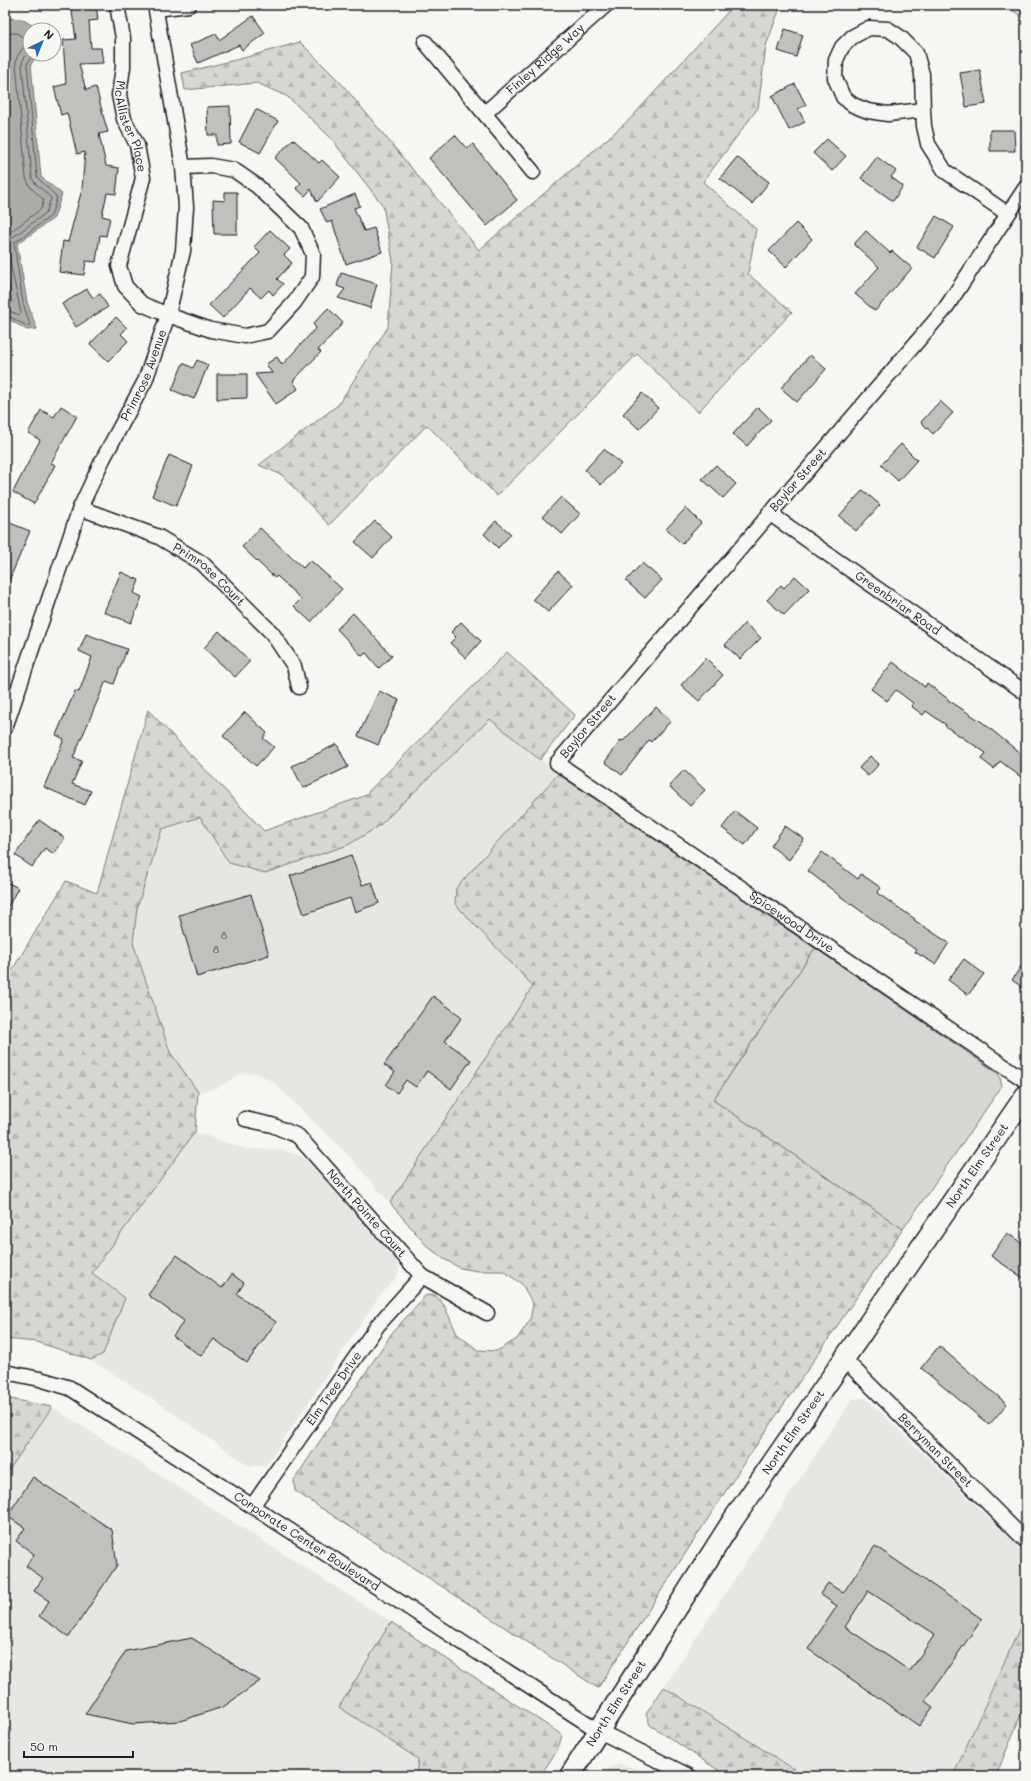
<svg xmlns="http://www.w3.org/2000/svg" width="1031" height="1781" font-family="Mali,sans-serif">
	<defs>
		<pattern id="forest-firs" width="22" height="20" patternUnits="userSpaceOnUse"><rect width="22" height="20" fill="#d6d6d2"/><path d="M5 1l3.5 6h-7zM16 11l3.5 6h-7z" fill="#b7b7b4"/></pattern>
	</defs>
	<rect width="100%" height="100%" fill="#f6f6f2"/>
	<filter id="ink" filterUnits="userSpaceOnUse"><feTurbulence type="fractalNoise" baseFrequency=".025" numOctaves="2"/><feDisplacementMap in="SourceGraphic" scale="8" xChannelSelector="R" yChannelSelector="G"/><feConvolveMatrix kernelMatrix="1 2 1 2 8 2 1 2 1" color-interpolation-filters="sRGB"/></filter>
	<g filter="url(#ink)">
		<!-- built -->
		<path fill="#e6e6e2" d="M490,719L558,774L456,888L455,904L533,986L390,1203L347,1154L272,1081L256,1073L240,1074L217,1088L198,1092L170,1052L133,943L137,908L162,829L200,817L229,863L265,873L348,845L379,826Z
			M195,1132L246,1149L283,1150L301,1156L326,1174L396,1259L399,1270L396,1278L378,1298L266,1466H249L156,1401L91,1360L103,1354L92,1273Z
			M866,1398L1026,1554V1614L953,1776H805L664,1687L852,1399Z
			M52,1407L391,1622L339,1706L418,1759L416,1776H5V1476Z
			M619,1764L661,1776H603L608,1769Z"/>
		<!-- grass -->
		<path fill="#d6d6d2" stroke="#797977" d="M815,948L999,1074L1002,1086L903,1229L713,1100Z"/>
		<!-- forest -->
		<path fill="url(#forest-firs)" stroke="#797977" d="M734,5H781L766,46L758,108L703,182L756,229L748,274L792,312L698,412L637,354L497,496L427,425L329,525L282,475L259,465L338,405L388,327L393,261L383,206L330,137L288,97L257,83L185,90L182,73L247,57L300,42L342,84L479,250L630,119Z
			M1004,5H1026V19Z
			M507,652L575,715L540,760L490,719L379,826L348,845L265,873L229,863L200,817L162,829L137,908L133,943L170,1052L198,1092L195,1132L92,1273L125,1298L103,1354L91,1360L37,1342L5,1339V982L66,881L97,893L148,710L264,831L364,796Z
			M558,774L815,948L713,1100L903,1229L744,1463L598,1688L295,1491L294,1480L392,1333L425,1296L434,1294L444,1305L457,1334L478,1350L497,1351L517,1339L530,1320L533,1304L522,1284L503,1271H478L460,1268L444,1259L427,1246L390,1203L533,986L455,904L456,888Z
			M5,1398L52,1407L5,1476Z
			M1026,1614V1702L996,1776H953Z
			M391,1622L562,1735L558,1749L540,1776H416L418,1759L339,1707Z
			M664,1687L805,1776H727L650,1725L646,1714Z"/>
		<!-- water -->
		<path fill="#acaca9" stroke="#727271" d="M5,18L22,19L38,29L30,30V54H38L31,64L41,177L62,194L54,218L17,244L27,302L37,329L27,330L5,317Z"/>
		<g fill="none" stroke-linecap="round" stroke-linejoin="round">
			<!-- shore -->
			<path stroke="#565654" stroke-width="1" d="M5,33H17L28,41L17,57L16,63L26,178L30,187L44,200L41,209L5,236
				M5,266L12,302L10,303H5
				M5,309L19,315L21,313L10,262L9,240L46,213L51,198L35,183L32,178L22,65L23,60L30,49
				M5,314L27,326L30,325L23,303L14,243L51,216L57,197L37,177L27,64L33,54"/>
		</g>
		<!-- building -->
		<path fill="#c0c0bd" stroke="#1c1c1c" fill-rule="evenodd" d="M71,5H96L98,20L89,21L91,48H101L103,63L79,64L86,90L96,87L104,119L108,132L99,134L106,166L119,168L116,194L107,193L102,216L110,218L106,236L100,235L96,262L86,261L84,275L59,272L63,241L68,242L82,189L85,152L77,154L67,113L61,115L54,87L66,84L63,40L76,39Z
			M253,16L265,33L242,50L239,45L198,63L190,45L216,34L219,40Z
			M785,29L803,35L796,57L778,51Z
			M980,70L986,104L966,107L960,73Z
			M795,84L806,105L798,109L805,122L789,130L772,96Z
			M230,106L231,144L217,145V135H208L207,107Z
			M256,109L278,121L260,153L239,142Z
			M990,130H1014L1015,151H990Z
			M455,135L467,149L473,144L517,200L487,226L429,158Z
			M293,139L319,163L322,160L340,177L317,202L311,189L305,196L296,188L301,183L275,158Z
			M827,139L846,156L832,171L813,153Z
			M737,157L769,182L752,204L720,178Z
			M877,157L896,171L891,177L903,186L893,201L861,178Z
			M225,192H237V234H214L213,200L225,201Z
			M355,194L360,206L354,208L364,231L374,228L382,252L346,264L332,221L327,223L320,209Z
			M936,216L954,227L935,258L917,247Z
			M796,223L812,239L786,267L769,251Z
			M270,230L290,249L284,255L292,263L277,279L283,284L273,295L269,290L261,298L250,288L223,318L209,305L260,253L254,247Z
			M866,231L890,253L892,251L912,268L875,311L855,294L879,267L854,244Z
			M341,273L377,284L370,308L338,298L345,289L337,286Z
			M87,289L93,298L100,294L108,307L76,327L62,304Z
			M328,308L343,323L318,350L321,352L293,381L298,389L276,404L255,374L272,373L266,364L277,357L282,365L316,328L313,324Z
			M116,317L127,328L121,334L128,341L108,361L90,344Z
			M810,355L826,369L797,402L781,388Z
			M197,360L208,365L194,399L172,390L183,363L193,368Z
			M217,374H247V398L217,399Z
			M642,393L658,408L639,429L623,414Z
			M940,401L953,413L933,434L921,422Z
			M61,406L77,416L51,463L55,465L34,504L13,492L40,440L28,433L41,410L54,417Z
			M758,407L771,420L747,446L733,434Z
			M901,444L917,460L898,481L881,465Z
			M604,449L621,464L601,485L585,470Z
			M169,455L193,466L176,506L152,496Z
			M716,465L736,484L723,498L702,479Z
			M863,490L880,505L856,531L839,516Z
			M561,497L580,514L562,534L543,516Z
			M686,508L701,523L682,544L666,529Z
			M5,521L30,531L5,590Z
			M375,521L392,537L373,558L355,542Z
			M496,521L511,534L498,548L484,534Z
			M260,528L303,568L310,560L342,589L311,622L294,606L301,599L277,576L275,578L242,547Z
			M642,563L662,580L645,598L626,581Z
			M558,571L573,585L548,612L533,599Z
			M121,572L139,580L134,593L142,597L131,623L104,612Z
			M795,576L809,589L784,615L767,600L781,585L784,588Z
			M353,613L392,656L379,668L366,653L362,656L337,629Z
			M461,622L481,641L466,658L450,643L456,637L451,632Z
			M745,623L761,638L740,659L725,645Z
			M219,631L250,661L235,677L204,648Z
			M86,634L127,649L114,684L106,681L73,758L82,761L72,784L91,791L85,805L44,787L64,739L56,735L75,691L79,692L92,657L79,651Z
			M706,658L723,675L699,701L681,685Z
			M893,662L925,687L927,683L948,699V700L982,722L1026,758V781L1000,761L994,769L981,759L986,753L945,726L946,725L926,711L923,715L911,706L913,703L896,690L887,701L871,689Z
			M379,691L399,700L378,745L358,736Z
			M656,707L671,721L651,742L649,740L622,775L605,762L621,740L623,741Z
			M245,712L267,733L263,738L274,747L256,766L223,736Z
			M337,744L348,767L303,788L292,766Z
			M870,756L879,764L868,776L859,768Z
			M684,770L705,790L690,806L669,786Z
			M735,811L757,828L745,845L722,828Z
			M39,820L65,838L54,854L45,848L32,867L15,855Z
			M785,826L804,839L789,860L771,846Z
			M822,852L858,879L861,874L881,888L877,893L915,919L914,920L949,943L935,964L915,952L916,950L844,899L808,871Z
			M351,855L362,885L372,882L379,903L355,912L350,898L304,914L290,876Z
			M5,881L18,888L5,912Z
			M251,894L269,955L197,977L179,915Z
			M964,959L984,974L968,995L948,980Z
			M1026,959V990L1012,980Z
			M433,996L462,1017L445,1041L471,1060L451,1089L427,1071L416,1087L406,1080L397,1093L386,1085L395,1072L384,1065Z
			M1007,1233L1026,1246V1280L991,1256Z
			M177,1255L222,1288L232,1274L244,1283L237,1294L276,1322L247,1363L214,1339L201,1356L173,1336L184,1321L148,1295Z
			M939,1346L1007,1404L989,1425L921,1368Z
			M33,1477L112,1530L117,1565L69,1637L39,1616L49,1601L34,1591L43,1578L26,1566L34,1554L16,1541L25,1528L7,1516Z
			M875,1546L982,1619L925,1701L933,1707L919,1726L808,1649L837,1606L820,1594L828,1583L843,1593ZM868,1591L935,1634L910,1671L845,1627Z
			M192,1638L260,1681L223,1707L180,1721L133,1724L85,1714L126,1651Z"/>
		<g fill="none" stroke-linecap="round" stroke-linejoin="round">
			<defs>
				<g id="minor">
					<path id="s1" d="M117,5L123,38V67L119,95L124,119L137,145L143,178L119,266L125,286L142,304L168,315L211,330L245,336L268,331L294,303L312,277L313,254L301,228L257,186L234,170L211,166L183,167"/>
					<path d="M156,9L189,5"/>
					<path d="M425,42L533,172"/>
					<path d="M923,110L888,114L868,111L853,105L843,97L835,78L836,60L842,47L852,37L869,28L888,29L900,37L916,53L922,74L923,110L924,126L928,144L945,171L1008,214"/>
					<path id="s2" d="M485,113L606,5"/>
					<path id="s3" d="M1026,187L945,309L557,763L1026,1081"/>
					<path id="s4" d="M80,508L159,537L202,563L272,633L294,666L299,687"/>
					<path id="s5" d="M769,513L1026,693"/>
					<path id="s6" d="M5,728L80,508L103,459L145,381L168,315L183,251L186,207L183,167L155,5"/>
					<path id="s7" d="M245,1119L272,1125L298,1136L422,1276L487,1313"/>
					<path id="s8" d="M844,1359L1026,1541"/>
					<path id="s9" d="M5,1372L40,1379L70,1388L599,1731L689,1776"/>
					<path id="s10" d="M253,1505L378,1325L422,1276"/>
				</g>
				<g id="secondary">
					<path id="s11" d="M570,1776L733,1520L1026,1095"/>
				</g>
			</defs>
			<!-- minor casing -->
			<use href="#minor" stroke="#1c1c1c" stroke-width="17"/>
			<!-- secondary casing -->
			<use href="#secondary" stroke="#1c1c1c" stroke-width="23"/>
			<!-- minor -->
			<use href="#minor" stroke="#f6f6f2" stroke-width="14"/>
			<!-- secondary -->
			<use href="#secondary" stroke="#f6f6f2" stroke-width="20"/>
		</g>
	</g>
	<g text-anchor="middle" stroke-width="4" stroke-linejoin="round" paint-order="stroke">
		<!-- number labels -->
		<g font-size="10" fill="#454544">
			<text x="224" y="939">8</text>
			<text x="216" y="953">8</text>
		</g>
		<!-- street labels -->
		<g font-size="12" fill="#1c1c1c" stroke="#f6f6f2">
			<text dy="4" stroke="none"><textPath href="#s2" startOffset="81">Finley Ridge Way</textPath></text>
			<text dy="4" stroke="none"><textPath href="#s1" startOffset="124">McAllister Place</textPath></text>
			<text dy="4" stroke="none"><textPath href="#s6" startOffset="380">Primrose Avenue</textPath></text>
			<text transform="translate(798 480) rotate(-49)" y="4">Baylor Street</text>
			<text dy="4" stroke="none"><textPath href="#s4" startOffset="147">Primrose Court</textPath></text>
			<text dy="4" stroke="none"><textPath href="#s5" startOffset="157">Greenbriar Road</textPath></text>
			<text transform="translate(588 726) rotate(-50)" y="4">Baylor Street</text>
			<text dy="4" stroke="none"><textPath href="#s3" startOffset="1027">Spicewood Drive</textPath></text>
			<text dy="4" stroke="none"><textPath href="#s11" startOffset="734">North Elm Street</textPath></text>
			<text dy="4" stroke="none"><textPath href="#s7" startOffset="159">North Pointe Court</textPath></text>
			<text dy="4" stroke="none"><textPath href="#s10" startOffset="142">Elm Tree Drive</textPath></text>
			<text dy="4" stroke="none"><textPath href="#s11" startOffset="410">North Elm Street</textPath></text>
			<text dy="4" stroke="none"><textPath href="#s8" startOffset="129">Berryman Street</textPath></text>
			<text dy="4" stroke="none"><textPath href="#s9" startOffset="349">Corporate Center Boulevard</textPath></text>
			<text dy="4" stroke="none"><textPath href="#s11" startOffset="86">North Elm Street</textPath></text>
		</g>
	</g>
	<!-- margin -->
	<rect width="1031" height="1781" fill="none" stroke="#f6f6f2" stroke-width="20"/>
	<rect x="10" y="10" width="1011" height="1761" fill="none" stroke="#1c1c1c" stroke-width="1.5" filter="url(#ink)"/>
	<!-- north arrow -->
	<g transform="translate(42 42) rotate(43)"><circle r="19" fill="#f6f6f2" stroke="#9f9f9c"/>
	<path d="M0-3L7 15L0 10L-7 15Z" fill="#1f6fb2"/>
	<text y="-6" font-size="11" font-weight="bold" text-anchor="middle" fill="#1c1c1c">N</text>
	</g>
	<!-- scale -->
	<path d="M24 1751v6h109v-6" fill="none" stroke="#1c1c1c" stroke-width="2"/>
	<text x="30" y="1751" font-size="12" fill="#1c1c1c" stroke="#f6f6f2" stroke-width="3" paint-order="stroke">50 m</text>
</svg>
